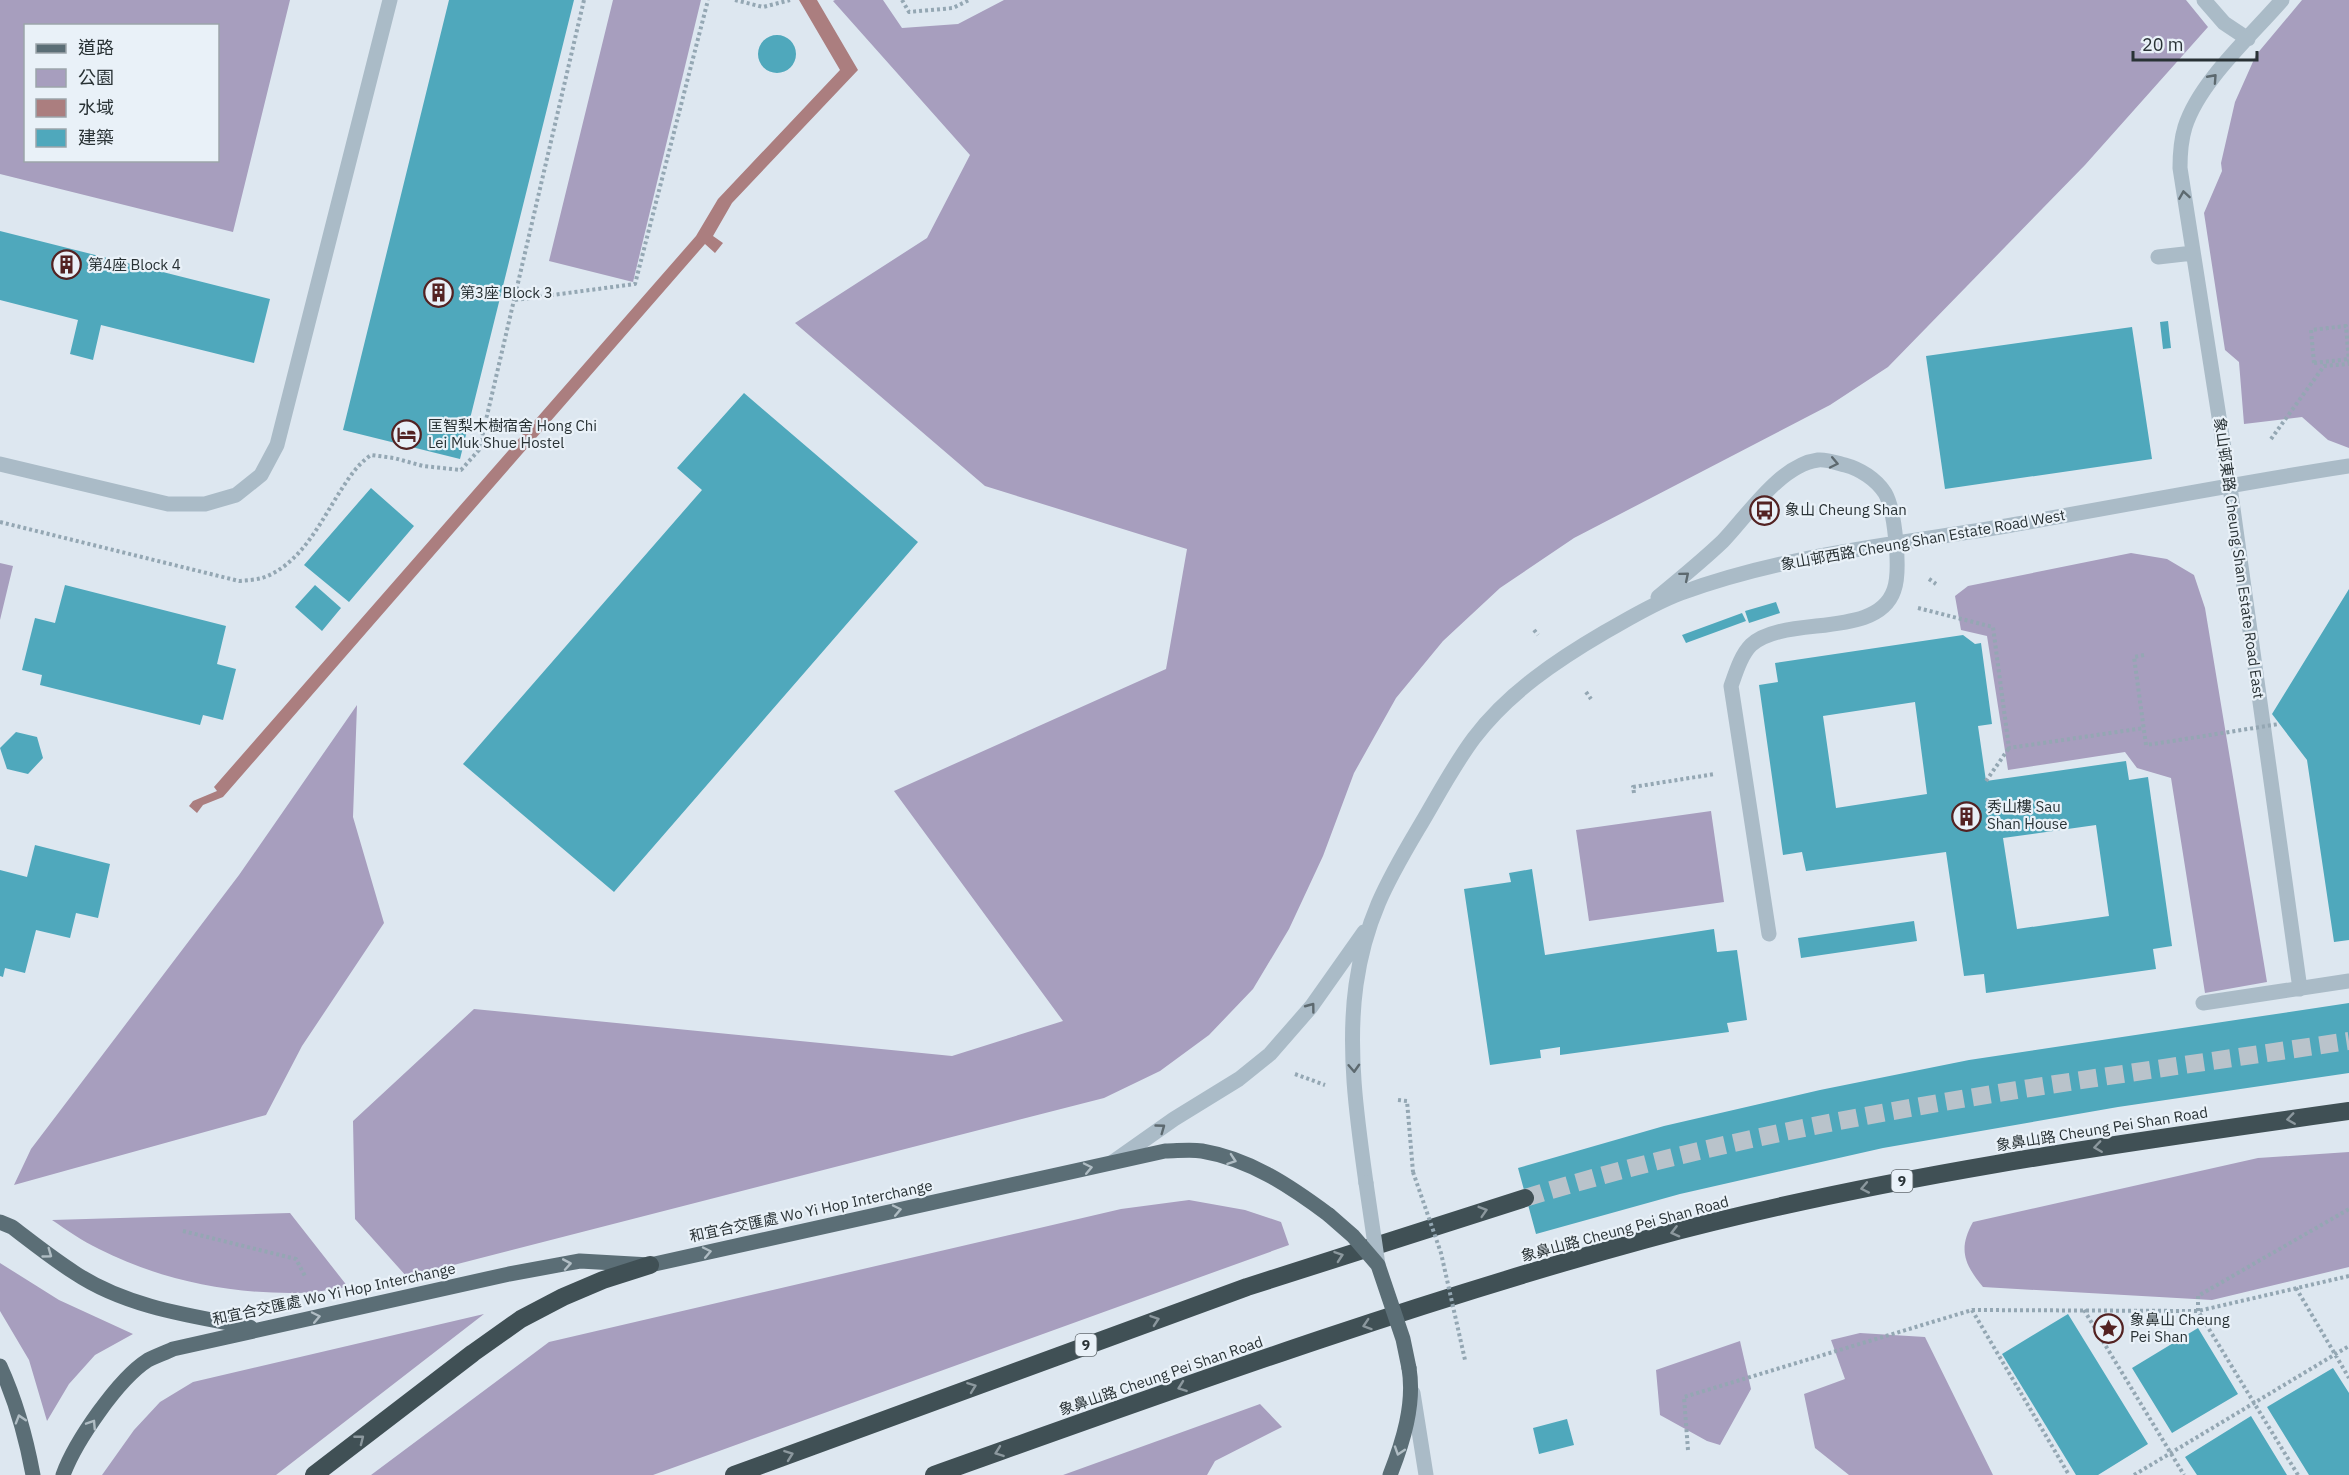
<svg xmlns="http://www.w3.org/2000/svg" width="2349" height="1475" font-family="'IBM Plex Sans','Noto Sans TC',sans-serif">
	<rect width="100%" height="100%" fill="#dde7f0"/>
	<!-- green -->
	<path fill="#a79ebe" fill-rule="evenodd" d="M0,0H290L233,232L0,174ZM26,26H218V160H26Z
		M613,0H701L633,282L549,261Z
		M835,0H883L902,28L958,24L1004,0H2186L2208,27L2085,165L1888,367L1830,405L1574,538L1500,588L1443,641L1396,698L1354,773L1323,856L1289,929L1253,989L1209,1035L1160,1071L1104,1098L407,1277L355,1219L353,1121L474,1009L952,1056L1063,1021L894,791L1166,669L1187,549L985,486L795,323L927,238L970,155L833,1Z
		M2302,0H2349V448L2328,440L2302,417L2244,424L2239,362L2225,350L2204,213L2222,171L2221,163L2235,102L2256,55Z
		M2131,553L2167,559L2194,575L2205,608L2267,982L2205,993L2171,778L2137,768L2125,752L2008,770L1987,636L1961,630L1955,596L1968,586Z
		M0,563L13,566L0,620Z
		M357,705L353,817L384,923L302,1046L266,1115L14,1185L31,1149L239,875Z
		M1711,811L1724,902L1589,921L1576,830Z
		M2349,1152V1267L2212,1300L1983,1287C1964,1264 1958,1249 1973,1222L2258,1158Z
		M1189,1200L1245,1210L1281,1222L1289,1245L653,1475H371L549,1342L1121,1209Z
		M290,1213L348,1287C332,1289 315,1293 298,1293C229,1294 160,1280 99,1249C82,1241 67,1230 52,1220Z
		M0,1263L59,1300L133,1334L95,1355L69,1384L47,1421L29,1360L0,1311Z
		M484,1314L276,1475H102L134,1430L160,1402L193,1382Z
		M1860,1333L1925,1337L1993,1475H1849L1815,1448L1804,1394L1845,1379L1831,1340Z
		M1740,1341L1751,1389L1720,1445L1707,1441L1660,1415L1656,1370Z
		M1260,1404L1282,1427L1215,1461L1207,1475H1063Z"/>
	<!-- water -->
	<path fill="#ab7e7f" d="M799,0H817L858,70L732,203L713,236L723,243L715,253L705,244L223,797L203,805L197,813L189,806L193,801L217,791L214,787L696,236L718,199L840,70Z"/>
	<!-- building -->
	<path fill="#4fa8bc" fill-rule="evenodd" d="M449,0H574L460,459L343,430Z
		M758 54a19 19 0 1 1 38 0a19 19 0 1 1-38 0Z
		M0,231L270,299L254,363L101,325L93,360L70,354L78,320L0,300Z
		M2168,321L2171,348L2163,349L2160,322Z
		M2132,327L2152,459L1945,489L1926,356Z
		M744,393L918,542L614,892L463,764L702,490L677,468Z
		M371,488L414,526L349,602L304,565Z
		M65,585L226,626L217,664L236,669L223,720L203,715L200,725L40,685L42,675L22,670L35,618L55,623Z
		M315,585L341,608L322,631L295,607Z
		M2349,589V940L2334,942L2307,760L2272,714Z
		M1776,602L1780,613L1749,623L1745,611Z
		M1742,613L1746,621L1686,643L1682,635Z
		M1963,635L1975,644L1981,643L1992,724L1978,726L1986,781L2126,761L2129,780L2148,777L2172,946L2153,949L2156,969L1986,993L1984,974L1964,976L1946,852L1806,871L1802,852L1783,855L1759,685L1778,682L1775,663ZM1915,702L1927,794L1836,808L1823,716ZM2096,825L2109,916L2017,929L2003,838Z
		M16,732L37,737L43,758L28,774L7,769L0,748Z
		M35,845L110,864L98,918L76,913L70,938L36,930L25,973L5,968L3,977L0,976V870L27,877Z
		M1532,869L1545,955L1714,929L1717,952L1737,950L1747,1020L1727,1023L1729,1032L1560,1055V1047L1540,1050L1541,1058L1490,1065L1464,889L1511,882L1509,873Z
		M1914,921L1917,941L1801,958L1798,938Z
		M2349,1003V1073L2118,1107L1883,1148L1680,1194L1536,1234L1518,1168L1664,1126L1820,1090L1969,1060Z
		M2068,1314L2148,1444L2098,1475H2076L2002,1354Z
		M2198,1328L2238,1394L2172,1433L2132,1368Z
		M2333,1368L2349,1393V1475H2309L2267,1407Z
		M2251,1416L2287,1475H2197L2185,1457Z
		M1567,1419L1574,1445L1539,1454L1533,1428Z"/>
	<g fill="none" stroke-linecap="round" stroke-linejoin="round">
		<!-- highway-tunnel -->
		<path stroke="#b9c3cb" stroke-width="18" stroke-dasharray="18 9" stroke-linecap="butt" d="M1525,1198C1793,1115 2073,1082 2349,1041"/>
		<!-- path -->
		<path stroke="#94a7b3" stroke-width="4" stroke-dasharray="3 3" stroke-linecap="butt" d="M735,0L763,7L790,0
			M902,0L909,12L953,8L969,0
			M515,300L635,284L708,0
			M2314,363L2349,359
			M2271,439L2324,366L2349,364
			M0,522L239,581C247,580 255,580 262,578C301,565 321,521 341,490C350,476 358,464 371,455L394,458L423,466L461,470L479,450L584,0
			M1929,579L1936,584
			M1918,608L1993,627L2009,748L2144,728
			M1534,630L1538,635
			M2144,655L2134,657L2146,745L2179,740
			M1586,692L1591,699
			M1986,781L2009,748
			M1634,793L1633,787L1715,774
			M1295,1074L1325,1085
			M1398,1100L1407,1101L1413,1172
			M183,1231L296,1259L306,1278
			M2296,1288L2349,1378
			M1972,1310L2069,1475
			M2084,1310L2184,1475
			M1688,1450L1684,1397L1972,1310L2198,1311L2349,1276
			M2134,1475L2349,1346
			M2298,1475L2198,1311V1296L2349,1209"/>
		<!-- minor -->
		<path stroke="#aabbc7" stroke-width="15" d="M2204,0L2224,23L2248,39
			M2282,0C2251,36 2199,82 2185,127C2181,140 2180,154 2180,168L2230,487L2300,989
			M2158,257L2193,253
			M0,464L168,504H205L236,495L261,475L277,445L390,0
			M1658,597C1680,579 1702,561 1723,541C1748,515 1780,465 1818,460C1826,459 1837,463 1845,465C1860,469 1876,479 1885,493C1895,510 1901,571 1894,590C1877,640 1785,614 1751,645C1741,655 1736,672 1731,686L1769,934
			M2203,1003L2349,981
			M1113,1162L1174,1119L1239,1079L1270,1054L1311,1007L1364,932
			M1366,1183C1357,1119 1347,1050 1356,985C1365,921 1386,883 1418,829C1436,799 1453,766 1474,738C1508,693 1557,660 1605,632C1630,618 1654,603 1681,593C1784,555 1893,545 2000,527C2116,507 2232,484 2349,466
			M1413,1393L1426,1475"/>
		<!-- major -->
		<path stroke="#5b6e76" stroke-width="15" d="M0,1222L12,1227C33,1243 53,1259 75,1273C126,1307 191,1316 250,1327
			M0,1366C16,1401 26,1437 33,1475
			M63,1475C75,1442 118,1379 148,1360C155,1356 165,1353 173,1349L509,1274L580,1261L650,1265L1165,1151C1177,1151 1190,1149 1202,1151C1250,1159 1290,1186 1329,1215
			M1390,1475C1403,1442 1415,1404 1409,1368"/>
		<!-- highway -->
		<path stroke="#405055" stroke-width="18" d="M314,1475L473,1353L521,1319L563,1297L603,1280L650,1265
			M734,1475L1247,1287L1525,1198
			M934,1475C1170,1391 1405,1305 1647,1239C1877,1177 2113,1144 2349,1111"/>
		<!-- path-bridge -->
		<path stroke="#94a7b3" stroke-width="4" stroke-dasharray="3 3" stroke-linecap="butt" d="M2314,363L2311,330L2346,326L2349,362
			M2179,740L2279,724
			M1413,1172L1441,1253L1465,1360"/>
		<!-- minor-bridge -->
		<path stroke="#aabbc7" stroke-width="15" d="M1366,1183L1378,1265"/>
		<!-- major-bridge -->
		<path stroke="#5b6e76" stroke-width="15" d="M1329,1215L1353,1236L1378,1265L1403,1339L1409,1368"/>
	</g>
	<!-- one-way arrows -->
	<defs><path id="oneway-chevron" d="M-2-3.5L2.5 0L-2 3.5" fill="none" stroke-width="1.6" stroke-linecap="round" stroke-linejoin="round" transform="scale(1.5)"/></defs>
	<g stroke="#5d696f">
		<use href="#oneway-chevron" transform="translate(2213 78) rotate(-48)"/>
		<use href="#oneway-chevron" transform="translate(2184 195) rotate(-99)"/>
		<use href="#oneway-chevron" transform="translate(1834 463) rotate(12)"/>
		<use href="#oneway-chevron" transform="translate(1685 576) rotate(-40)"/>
		<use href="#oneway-chevron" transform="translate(1311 1007) rotate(-53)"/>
		<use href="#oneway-chevron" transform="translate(1354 1068) rotate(87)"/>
		<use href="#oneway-chevron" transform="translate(1161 1128) rotate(-36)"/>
	</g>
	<g stroke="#8c989e">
		<use href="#oneway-chevron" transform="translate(2291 1119) rotate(172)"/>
		<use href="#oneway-chevron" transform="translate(2098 1147) rotate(172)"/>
		<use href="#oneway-chevron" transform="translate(1865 1188) rotate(169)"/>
		<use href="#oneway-chevron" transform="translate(1483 1211) rotate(-17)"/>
		<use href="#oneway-chevron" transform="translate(1675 1232) rotate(166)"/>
		<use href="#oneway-chevron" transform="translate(1339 1256) rotate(-19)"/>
		<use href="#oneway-chevron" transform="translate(1155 1320) rotate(-19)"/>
		<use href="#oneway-chevron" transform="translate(1367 1325) rotate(162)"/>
		<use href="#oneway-chevron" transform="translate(972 1387) rotate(-20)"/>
		<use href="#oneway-chevron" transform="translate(1182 1387) rotate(160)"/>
		<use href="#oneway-chevron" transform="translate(360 1439) rotate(-38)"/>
		<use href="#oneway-chevron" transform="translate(999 1452) rotate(160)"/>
		<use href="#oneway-chevron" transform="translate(789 1455) rotate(-20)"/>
	</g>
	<g stroke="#b0bdc4">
		<use href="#oneway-chevron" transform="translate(1232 1160) rotate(19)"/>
		<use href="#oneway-chevron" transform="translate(1088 1168) rotate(-12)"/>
		<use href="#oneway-chevron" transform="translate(897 1210) rotate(-12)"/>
		<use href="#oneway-chevron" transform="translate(707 1252) rotate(-12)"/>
		<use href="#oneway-chevron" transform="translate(48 1254) rotate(36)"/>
		<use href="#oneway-chevron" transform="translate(567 1264) rotate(-10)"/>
		<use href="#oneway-chevron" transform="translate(316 1317) rotate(-12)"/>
		<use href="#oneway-chevron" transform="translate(20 1419) rotate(-107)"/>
		<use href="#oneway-chevron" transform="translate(92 1424) rotate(-57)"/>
		<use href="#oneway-chevron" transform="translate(1399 1451) rotate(108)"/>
	</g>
	<!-- icons -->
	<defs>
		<symbol id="building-ring" viewBox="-11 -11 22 22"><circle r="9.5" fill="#e9f1f8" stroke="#532222" stroke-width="1.5"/><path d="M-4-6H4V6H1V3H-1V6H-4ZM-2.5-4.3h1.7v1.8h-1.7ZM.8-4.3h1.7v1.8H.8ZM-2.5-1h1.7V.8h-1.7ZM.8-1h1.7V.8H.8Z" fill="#532222"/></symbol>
		<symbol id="hotel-ring" viewBox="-11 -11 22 22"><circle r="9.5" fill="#e9f1f8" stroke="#532222" stroke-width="1.5"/><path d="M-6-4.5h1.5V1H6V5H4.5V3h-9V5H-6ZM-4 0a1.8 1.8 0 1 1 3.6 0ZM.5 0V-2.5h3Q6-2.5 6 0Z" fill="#532222"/></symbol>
		<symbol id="bus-ring" viewBox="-11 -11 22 22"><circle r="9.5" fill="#e9f1f8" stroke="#532222" stroke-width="1.5"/><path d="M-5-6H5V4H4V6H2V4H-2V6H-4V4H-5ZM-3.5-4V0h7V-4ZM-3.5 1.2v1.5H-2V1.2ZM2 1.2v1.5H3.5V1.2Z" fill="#532222"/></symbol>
		<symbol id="sight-ring" viewBox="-11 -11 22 22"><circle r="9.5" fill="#e9f1f8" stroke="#532222" stroke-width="1.5"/><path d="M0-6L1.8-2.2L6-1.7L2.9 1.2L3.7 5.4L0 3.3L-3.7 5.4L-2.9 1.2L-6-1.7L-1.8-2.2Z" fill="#532222"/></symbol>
	</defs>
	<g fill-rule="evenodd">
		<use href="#building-ring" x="50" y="248" width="33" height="33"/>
		<use href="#building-ring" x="422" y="276" width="33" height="33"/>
		<use href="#hotel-ring" x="390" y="418" width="33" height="33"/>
		<use href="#bus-ring" x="1748" y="494" width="33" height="33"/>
		<use href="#building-ring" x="1950" y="800" width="33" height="33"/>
		<use href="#sight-ring" x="2092" y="1312" width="33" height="33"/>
	</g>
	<g text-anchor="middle" stroke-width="4.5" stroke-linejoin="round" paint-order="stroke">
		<!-- shield labels -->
		<g fill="#e9f1f8" stroke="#636b70" stroke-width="1.5">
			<rect x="1891.5" y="1170" width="21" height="22" rx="4.5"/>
			<rect x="1075.5" y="1334" width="21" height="22" rx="4.5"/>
		</g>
		<g font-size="14" font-weight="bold" fill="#293235">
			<text x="1902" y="1186">9</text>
			<text x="1086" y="1350">9</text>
		</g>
		<!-- poi labels -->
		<g font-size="15" fill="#293235" stroke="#e9f1f8" text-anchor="start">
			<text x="88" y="270">第4座 Block 4</text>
			<text x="460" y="298">第3座 Block 3</text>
			<text x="428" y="431">匡智梨木樹宿舍 Hong Chi<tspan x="428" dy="17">Lei Muk Shue Hostel</tspan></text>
			<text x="1785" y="515">象山 Cheung Shan</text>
			<text x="1987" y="812">秀山樓 Sau<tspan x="1987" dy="17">Shan House</tspan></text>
			<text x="2130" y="1325">象鼻山 Cheung<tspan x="2130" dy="17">Pei Shan</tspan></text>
		</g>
		<!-- street labels -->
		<g font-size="15" fill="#293235" stroke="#e9f1f8">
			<text transform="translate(1923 540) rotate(-10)" y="5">象山邨西路 Cheung Shan Estate Road West</text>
			<text transform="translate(2239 558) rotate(82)" y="5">象山邨東路 Cheung Shan Estate Road East</text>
			<text transform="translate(2102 1129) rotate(-9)" y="5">象鼻山路 Cheung Pei Shan Road</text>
			<text transform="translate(811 1211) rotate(-12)" y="5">和宜合交匯處 Wo Yi Hop Interchange</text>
			<text transform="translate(1625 1229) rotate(-15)" y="5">象鼻山路 Cheung Pei Shan Road</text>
			<text transform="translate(334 1294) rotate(-12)" y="5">和宜合交匯處 Wo Yi Hop Interchange</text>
			<text transform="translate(1161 1376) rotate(-19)" y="5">象鼻山路 Cheung Pei Shan Road</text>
		</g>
	</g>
	<!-- legend -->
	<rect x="24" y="24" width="195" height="138" fill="#e9f1f8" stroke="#9ca5aa" stroke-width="1.5"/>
	<rect x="36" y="44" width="30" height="9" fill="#5b6e76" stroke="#9ca5aa" stroke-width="1.5"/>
	<text x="78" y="54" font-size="18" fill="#293235">道路</text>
	<rect x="36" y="69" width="30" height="18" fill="#a79ebe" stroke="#9ca5aa" stroke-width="1.5"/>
	<text x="78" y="84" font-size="18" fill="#293235">公園</text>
	<rect x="36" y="99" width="30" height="18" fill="#ab7e7f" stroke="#9ca5aa" stroke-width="1.5"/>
	<text x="78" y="114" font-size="18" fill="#293235">水域</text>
	<rect x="36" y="129" width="30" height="18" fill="#4fa8bc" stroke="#9ca5aa" stroke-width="1.5"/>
	<text x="78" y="144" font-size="18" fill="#293235">建築</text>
	<!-- scale -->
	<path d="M2133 51v9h124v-9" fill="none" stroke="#293235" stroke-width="3"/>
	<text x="2142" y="51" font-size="18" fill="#293235" stroke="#e9f1f8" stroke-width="4.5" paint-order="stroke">20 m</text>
</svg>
